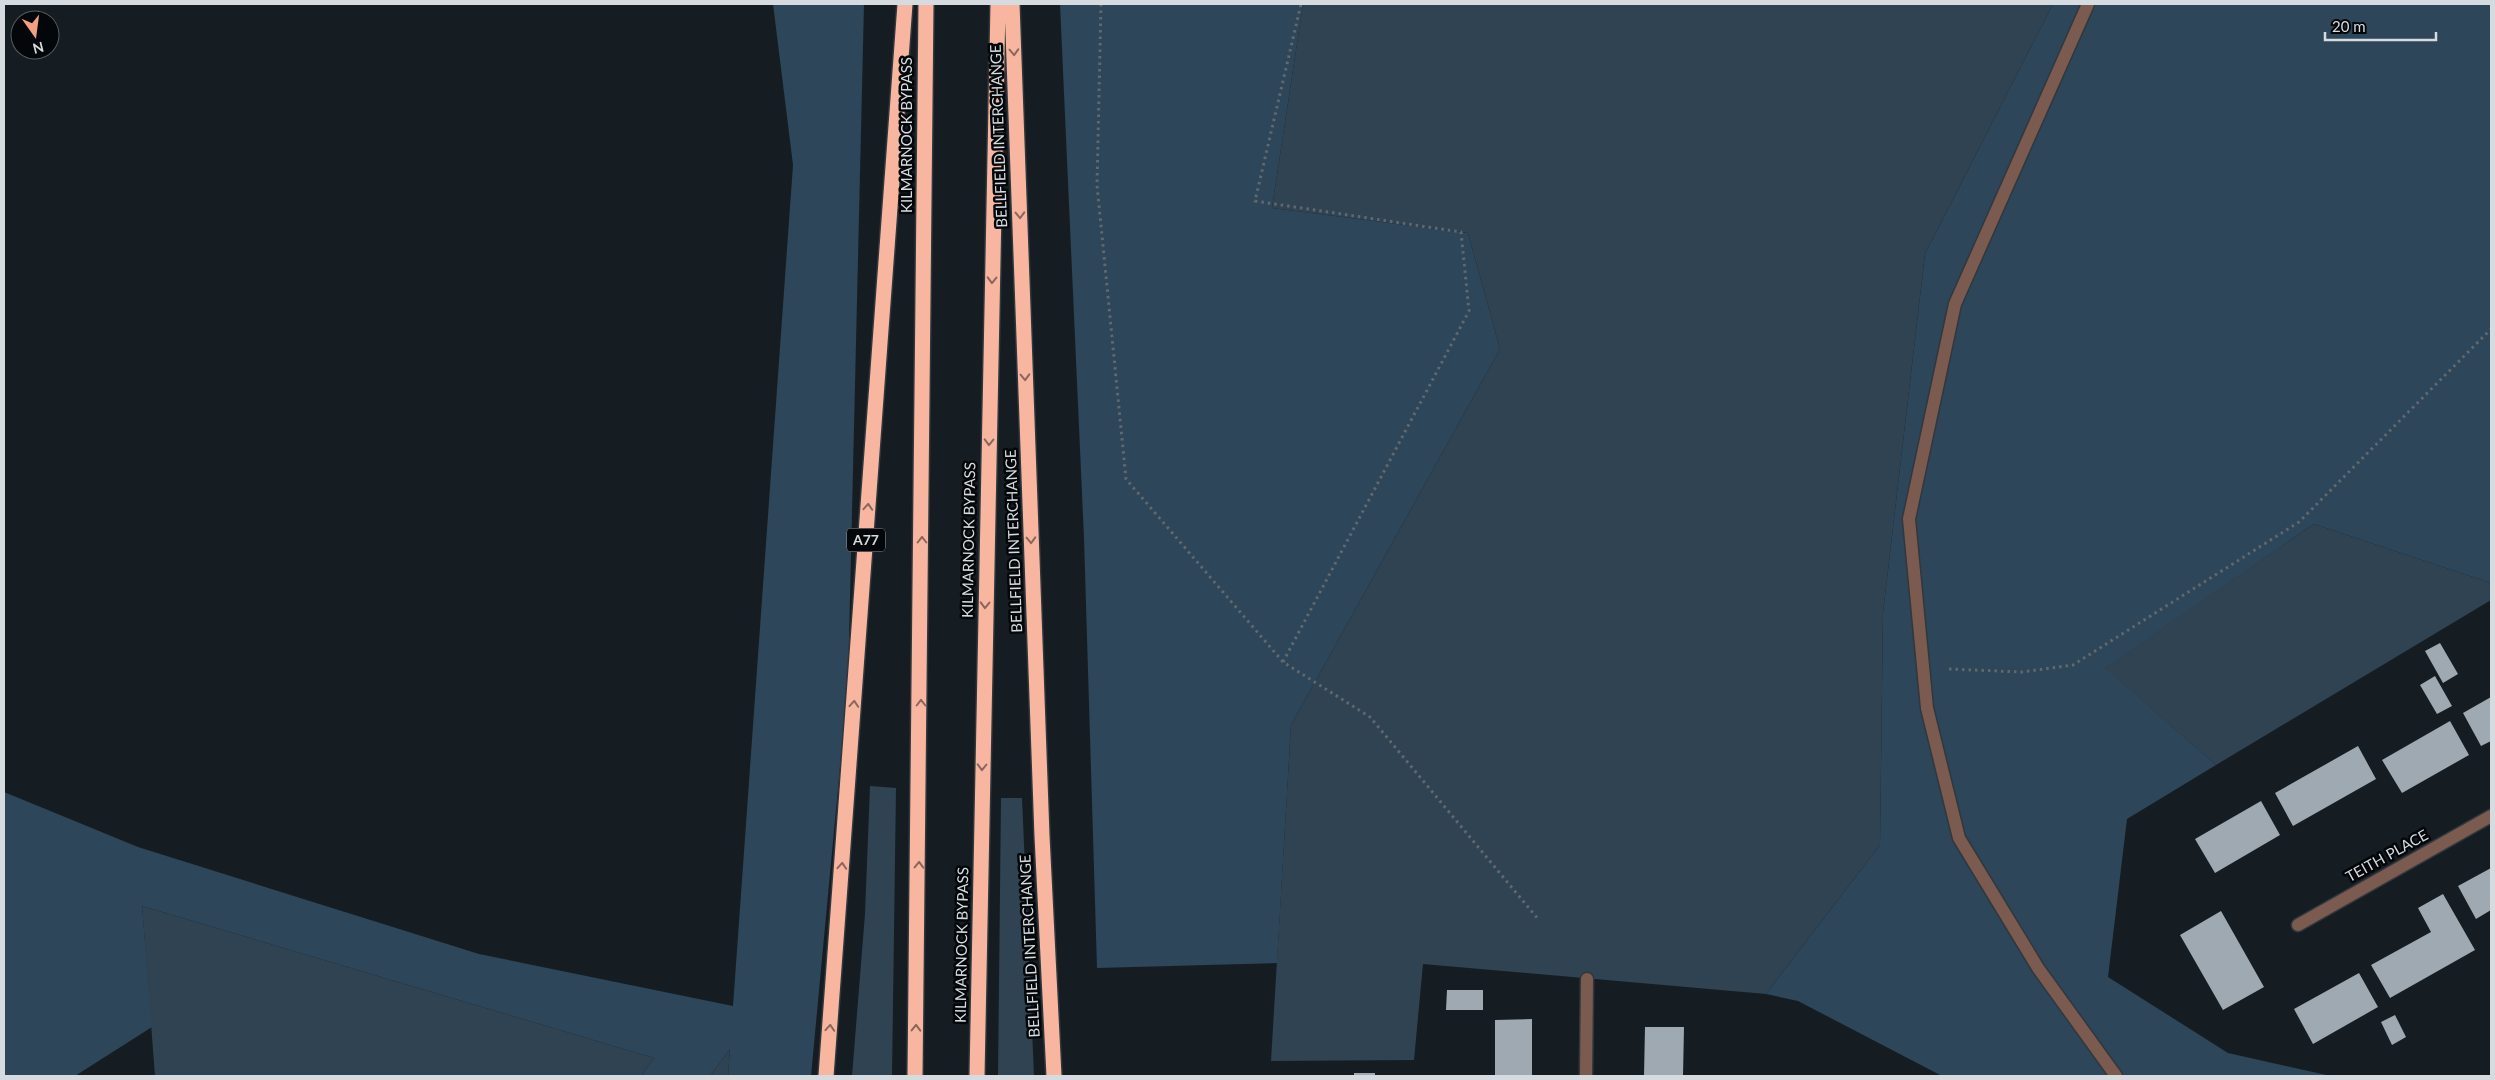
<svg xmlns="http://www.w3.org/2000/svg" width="2495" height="1080" font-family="Lato,sans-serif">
	<rect width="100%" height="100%" fill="#151d23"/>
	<!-- green -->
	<path fill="#304352" d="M1303,4H2053L1925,254L1883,613L1880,845L1766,994L1423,964L1414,1060L1271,1061L1291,725L1500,349L1468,233L1272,208Z
		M2314,524L2491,583V600L2216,765L2104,668Z
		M870,786L896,788L892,1076H852L865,914Z
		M1001,798H1022L1034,1076H998Z
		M142,906L654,1058L641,1076H155Z
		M730,1049L728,1076H710Z"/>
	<!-- forest -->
	<path fill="#2d4659" d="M773,4H864L848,682L811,1076H728L730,1049L710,1076H641L654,1058L142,906L152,1027L75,1076H4V792L138,847L479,954L733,1006L793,165Z
		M1060,4H1303L1272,208L1468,233L1500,349L1291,725L1277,963L1097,968L1084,538Z
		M2053,4H2491V583L2314,524L2105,668L2216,765L2127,819L2108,977L2228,1053L2331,1076H1942L1798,1001L1766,994L1880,845L1883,613L1925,254Z"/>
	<!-- building -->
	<path fill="#9fa9b1" d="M2440,643L2458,674L2443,683L2425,651Z
		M2435,676L2452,706L2437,714L2420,685Z
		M2491,697V741L2481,746L2463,713Z
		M2450,721L2469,755L2402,793L2382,760Z
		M2358,746L2376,779L2293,826L2275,793Z
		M2261,801L2280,835L2215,873L2195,839Z
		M2491,868V910L2476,919L2458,886Z
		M2443,894L2475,950L2390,998L2371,965L2431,932L2418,908Z
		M2221,911L2264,987L2223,1010L2180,935Z
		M2359,973L2378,1007L2313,1044L2294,1009Z
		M1447,990H1483V1010H1446Z
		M2395,1015L2406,1037L2392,1045L2381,1022Z
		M1532,1019V1076H1495V1020Z
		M1645,1027H1684L1683,1076H1644Z
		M1354,1073H1375V1076H1354Z"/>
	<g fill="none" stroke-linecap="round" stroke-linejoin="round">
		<defs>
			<path id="minor" d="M2088,4L1955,304L1909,519L1927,708L1959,838L2038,968L2116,1076
				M2298,925L2491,816
				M1586,1076L1587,979"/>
			<path id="highway" d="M1012,4L1042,836L1054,1076
				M826,1076L905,4
				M915,1076L926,4
				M977,1076L998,4"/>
		</defs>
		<!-- minor casing -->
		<use href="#minor" stroke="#30383d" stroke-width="15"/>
		<!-- highway casing -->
		<use href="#highway" stroke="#30383d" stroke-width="18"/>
		<!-- path -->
		<path stroke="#61686e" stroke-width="3" stroke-dasharray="2.5 4" stroke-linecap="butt" d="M1101,4L1097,185L1126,479L1283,662L1370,717L1538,919
			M1283,662L1469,311L1461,232L1255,201L1301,4
			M1949,669L2022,672L2073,665L2299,522L2491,329"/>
		<!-- minor -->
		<use href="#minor" stroke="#7b5a4f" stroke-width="12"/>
		<!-- highway -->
		<use href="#highway" stroke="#f8b6a0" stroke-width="15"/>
	</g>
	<!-- one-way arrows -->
	<defs><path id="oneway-chevron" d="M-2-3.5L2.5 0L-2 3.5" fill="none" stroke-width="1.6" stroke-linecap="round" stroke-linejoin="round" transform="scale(1.25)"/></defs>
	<g stroke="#8a675c">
		<use href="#oneway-chevron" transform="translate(1014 52) rotate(88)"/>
		<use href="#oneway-chevron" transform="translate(1020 215) rotate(88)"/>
		<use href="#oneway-chevron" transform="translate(992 280) rotate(91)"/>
		<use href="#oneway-chevron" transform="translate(1025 377) rotate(88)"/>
		<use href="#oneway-chevron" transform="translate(989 442) rotate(91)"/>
		<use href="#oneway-chevron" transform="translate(868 507) rotate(-86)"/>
		<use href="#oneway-chevron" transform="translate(922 540) rotate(-90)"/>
		<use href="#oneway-chevron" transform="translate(1031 540) rotate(88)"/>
		<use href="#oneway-chevron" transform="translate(985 605) rotate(91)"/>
		<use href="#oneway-chevron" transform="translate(921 703) rotate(-90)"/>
		<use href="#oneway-chevron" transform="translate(854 704) rotate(-86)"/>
		<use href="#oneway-chevron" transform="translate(982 767) rotate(91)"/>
		<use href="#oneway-chevron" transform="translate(919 865) rotate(-89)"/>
		<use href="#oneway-chevron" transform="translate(842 866) rotate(-86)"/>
		<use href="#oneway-chevron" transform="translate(830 1028) rotate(-86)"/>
		<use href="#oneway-chevron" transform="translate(916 1028) rotate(-89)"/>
	</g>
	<g text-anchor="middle" stroke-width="5" stroke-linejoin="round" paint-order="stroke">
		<!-- shield labels -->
		<rect fill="#040709" stroke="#979ba0" stroke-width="1" x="847" y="528.5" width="38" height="23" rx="4"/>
		<g font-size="14" font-weight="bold" fill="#d6dbe0">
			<text x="866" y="545">A77</text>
		</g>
		<!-- street labels -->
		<g font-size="15" fill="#d6dbe0" stroke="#040709">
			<text transform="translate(907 135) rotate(-90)" y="5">KILMARNOCK BYPASS</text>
			<text transform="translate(999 136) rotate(-92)" y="5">BELLFIELD INTERCHANGE</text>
			<text transform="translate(969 540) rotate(-89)" y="5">KILMARNOCK BYPASS</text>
			<text transform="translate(1014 541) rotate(-92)" y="5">BELLFIELD INTERCHANGE</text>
			<text transform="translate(2387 856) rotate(-29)" y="5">TEITH PLACE</text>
			<text transform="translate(962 945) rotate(-89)" y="5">KILMARNOCK BYPASS</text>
			<text transform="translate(1030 946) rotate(-93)" y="5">BELLFIELD INTERCHANGE</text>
		</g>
	</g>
	<!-- border -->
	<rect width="2495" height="1080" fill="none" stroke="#d6dbe0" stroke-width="10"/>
	<!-- north arrow -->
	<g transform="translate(35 35) rotate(166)"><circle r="24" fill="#040709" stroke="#585c5f"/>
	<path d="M0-4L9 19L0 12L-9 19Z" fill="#f39f83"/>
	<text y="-8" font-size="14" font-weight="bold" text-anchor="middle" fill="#d6dbe0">N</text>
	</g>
	<!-- scale -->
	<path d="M2325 32v8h111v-8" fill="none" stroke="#d6dbe0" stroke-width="2.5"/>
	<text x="2332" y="32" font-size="15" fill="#d6dbe0" stroke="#040709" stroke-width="4" paint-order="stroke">20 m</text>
</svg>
